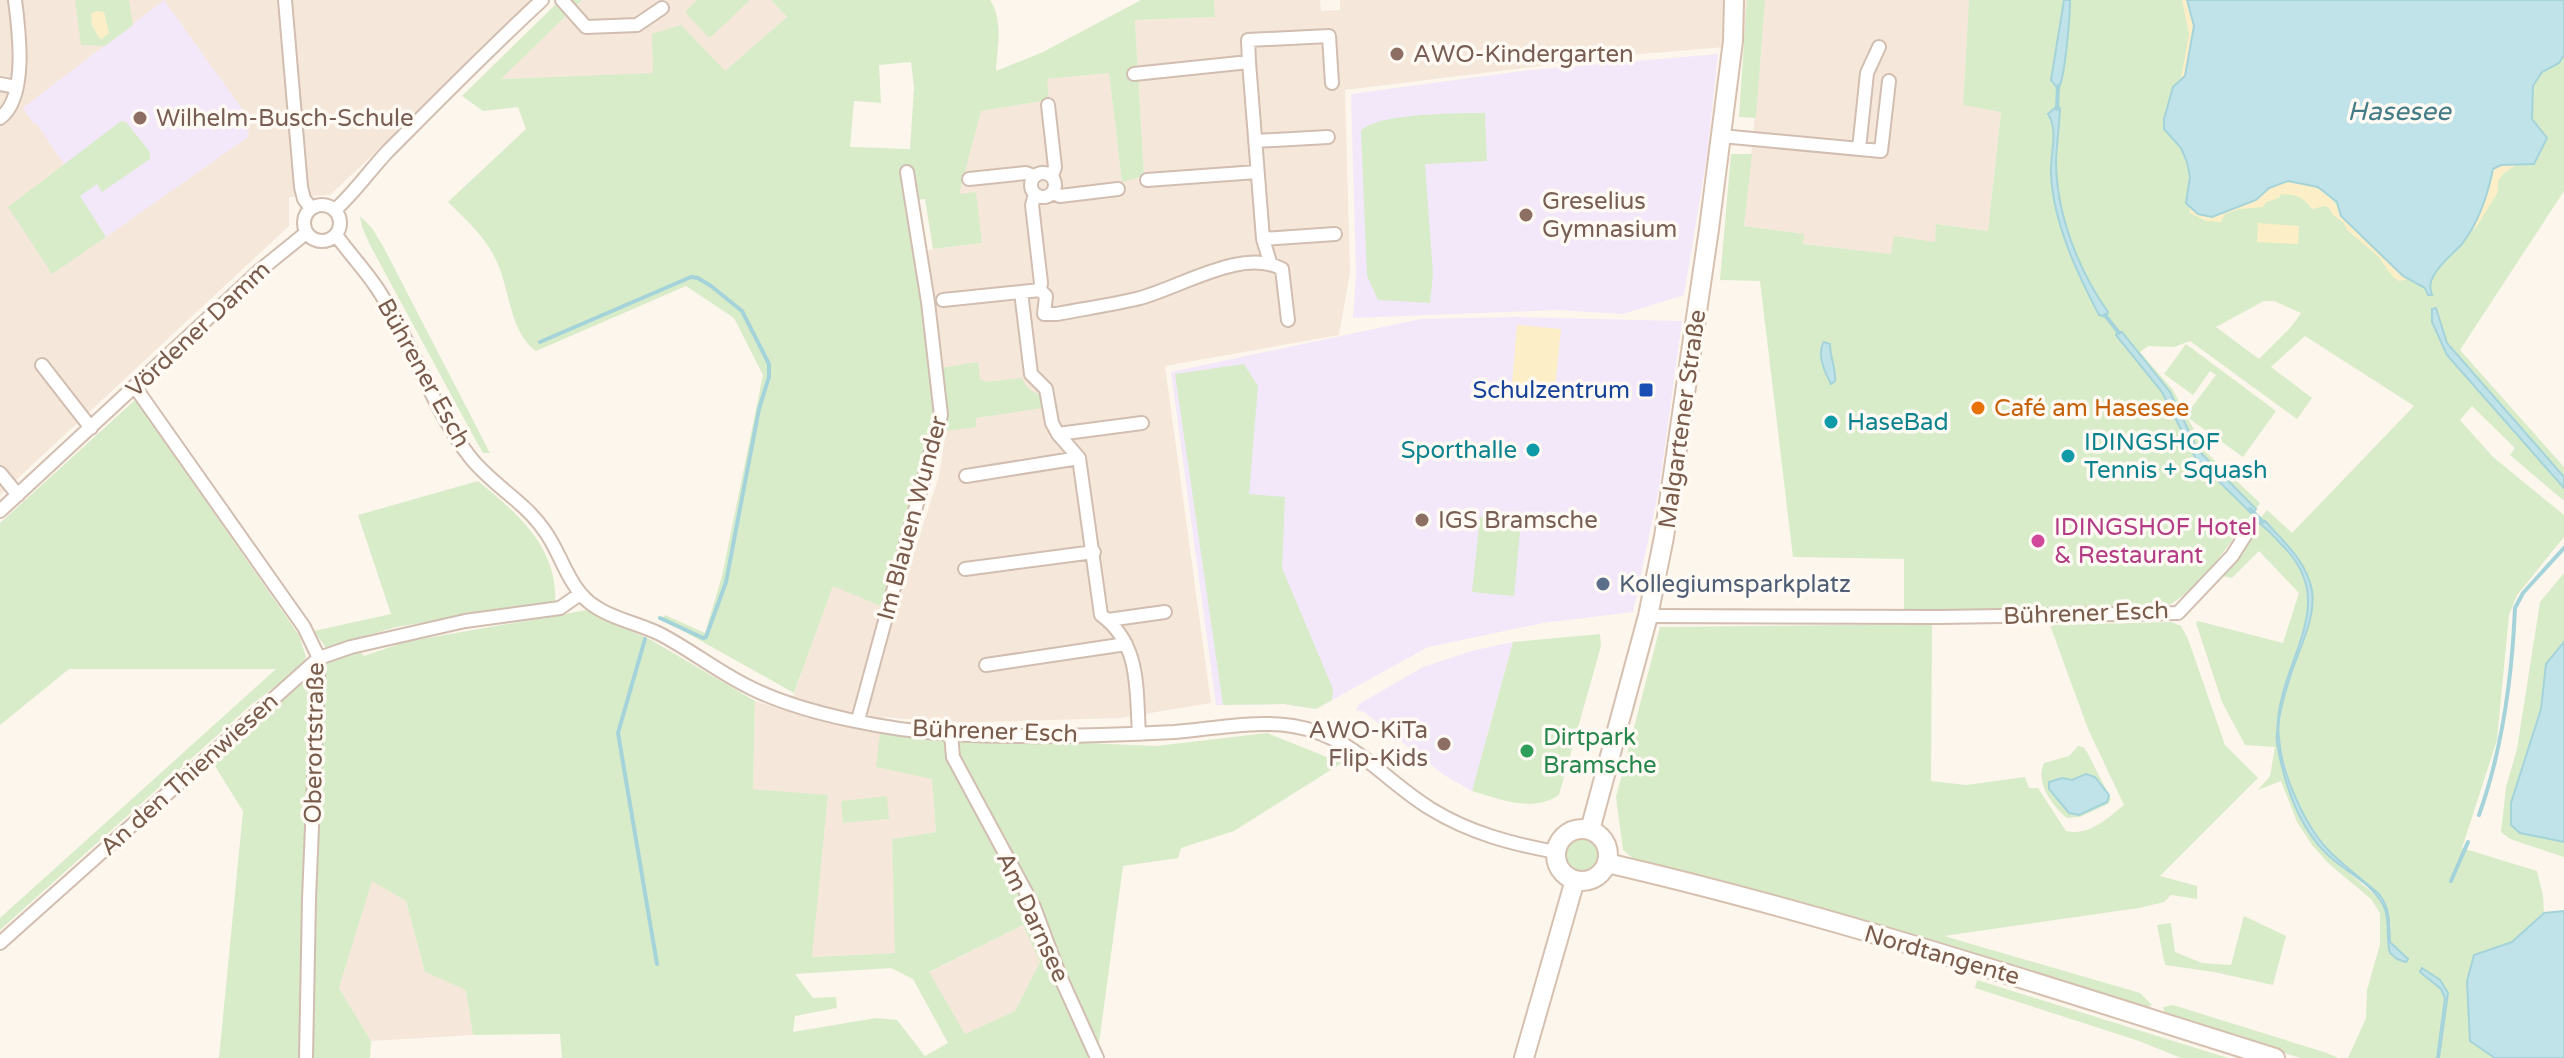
<svg xmlns="http://www.w3.org/2000/svg" width="2564" height="1058" font-family="'Varela Round',sans-serif">
	<rect width="100%" height="100%" fill="#fdf6ec"/>
	<!-- residential -->
	<path fill="#f5e8da" d="M0,0H538L330,195L289,197V226L0,495Z
		M582,0H771L787,17L725,71L500,79Z
		M1214,0H1320L1321,11L1340,10V0H1969L1963,104L2001,111L1988,231L1937,224L1935,242L1891,254L1803,244V234L1744,226L1762,44L1629,55L1345,90L1350,272L1339,335L1165,366L1211,703L1120,718L948,723L884,717L880,734L932,779L936,832L892,839L896,953L811,957L828,796L753,789L755,701L788,711L833,585L895,612L939,476L946,431V409L928,250L981,243L975,193L958,195L981,111L1049,100L1046,79L1109,73L1122,181L1144,176L1135,20L1214,17Z
		M372,880L406,901L425,972L466,989L473,1035L371,1041L339,988Z
		M1023,925L1040,962L1015,1011L965,1034L928,973Z"/>
	<!-- education -->
	<path fill="#f3e8fa" d="M164,0L250,120L248,137L106,237L61,167L64,164L37,124L33,123L23,108Z
		M1718,54L1707,156L1684,295L1623,314L1558,310L1353,318L1356,275L1351,94L1530,70Z
		M1515,317L1682,321L1659,489L1633,612L1543,623L1428,647L1316,709L1284,704L1216,705L1171,372L1421,319Z
		M1513,642L1472,791L1444,775L1364,712L1356,710L1359,704L1423,667L1475,650Z"/>
	<!-- green -->
	<path fill="#d8ecc9" fill-rule="evenodd" d="M75,0H129L133,25L105,46L81,45Z
		M560,0H582L501,79L653,73L652,34L681,25L725,71L787,17L771,0H990C1004,22 997,47 996,71L1043,52L1141,0H1214L1215,17L1135,20L1144,176L1122,182L1109,73L1047,79L1049,100L981,111L959,194L976,192L982,243L933,249L925,199L917,200L924,312L935,408L934,424L883,607L833,586L794,693L662,619L665,615L705,633L722,576L763,375L734,318L686,286L536,351C509,332 510,288 496,260C485,236 466,220 448,202L526,129L518,107L483,111L462,96ZM911,62L914,88L910,149L850,147L854,101L881,103L879,65Z
		M697,0H750L712,36L708,37L685,12Z
		M1747,0H1765L1756,118L1739,117Z
		M1969,0H2564V191L2460,350L2564,467V501L2510,455L2515,448L2472,406L2460,420L2493,457L2564,515V537L2517,595L2509,615L2497,740L2462,848L2537,871L2543,896L2544,913L2512,942L2474,955L2470,1041L2495,1058H2439L2448,993L2427,976L2441,989L2445,998L2437,1058H2348L2366,1018L2367,990L2380,944V913L2371,899L2328,863L2312,845L2297,822L2281,781L2258,790L2270,776L2275,747L2245,745L2222,702L2196,623L2198,621L2283,643L2299,593L2259,551L2232,578L2216,575L2267,510L2292,533L2414,406L2305,336L2271,367L2312,398L2297,419L2190,341L2174,347L2148,346L2140,352L2173,390L2186,415L2216,375L2210,371L2193,395L2164,374L2186,344L2276,411L2243,457L2187,417L2208,454L2260,503L2256,509L2198,450L2170,392L2134,357L2162,392L2196,459L2252,514C2226,547 2202,588 2164,608L1904,613V559L1793,557L1760,281L1720,280L1731,154H1752L1744,226L1804,234L1803,244L1891,254L1894,236L1935,242L1936,224L1988,231L2001,112L1963,105ZM2264,301H2274L2301,313L2291,327L2259,359L2216,327ZM2265,521L2298,557L2312,591L2310,615L2282,706L2278,739L2288,776L2299,808L2314,832L2331,853L2379,894L2391,924L2390,942L2406,962L2397,959L2387,940L2388,920L2382,901L2328,855L2305,826L2295,805L2276,740L2281,697L2309,611V592L2306,579L2295,558L2269,532Z
		M1485,113L1487,161L1425,164L1433,274L1430,303L1378,300L1367,276L1361,131C1377,113 1459,113 1485,113Z
		M121,121L126,122L150,152V159L102,192L97,184L80,196L106,237L52,274L8,207Z
		M360,216L372,228L384,248L490,453H483L475,439L370,245L362,227Z
		M978,362L980,379L987,382L1021,378L1029,389L1041,396L1042,408L976,418V427L946,431L941,368Z
		M1244,364L1258,386L1249,494L1285,497L1282,568L1333,689L1332,700L1316,709L1284,704L1223,705L1175,374Z
		M135,400L299,635L306,657L301,666L251,705L0,930V918L276,669H69L0,725V523Z
		M478,481C517,513 558,547 555,602L396,627L326,648L314,631L391,614L358,515Z
		M1480,517L1521,521L1514,596L1472,592Z
		M2564,573V642L2546,664L2541,709L2511,803L2521,833L2564,842V857L2510,839L2501,832L2506,787L2517,749L2540,602Z
		M587,610L651,640L755,701L753,789L828,795L812,957L895,953L892,839L936,832L932,779L876,767L880,734L1156,746L1267,733L1342,763L1234,831L1181,848L1178,858L1123,866L1097,1058H562L560,1034L473,1035L466,990L425,972L406,901L372,881L339,988L371,1041L370,1058H219L243,811L213,763L314,672L329,661L360,652L364,656L405,642ZM1023,925L1040,962L1015,1011L965,1034L929,972ZM891,968L913,979L948,1043L925,1056L897,1020L876,1018L793,1032L795,1016L837,1008L836,997L813,998L795,974Z
		M2171,622L2181,626L2188,639L2225,745L2258,778L2160,876L2197,886V899L2171,895L2164,902L2139,908L1944,936L2140,993L2152,1005L2146,1009L1924,939L1635,860L1623,850L1616,797L1660,627L1932,624L1931,781L1966,785L2025,777L2029,788H2038L2066,831C2090,836 2106,819 2124,805L2088,729L2050,625Z
		M1600,634L1601,646L1559,795C1532,813 1500,799 1472,791L1513,642Z
		M2078,746L2083,747L2087,752L2111,799L2108,804L2080,817L2067,818C2052,806 2035,782 2044,763L2069,756Z
		M887,796L889,819L843,823L841,801Z
		M1563 855a19 19 0 1 1 38 0a19 19 0 1 1-38 0Z
		M2244,916L2286,936L2273,985L2214,972L2165,965L2157,925L2171,923L2175,952L2202,963L2231,965Z
		M1977,980L2228,1058H2181L2139,1041L1975,988Z
		M2173,1005L2327,1053L2338,1058H2300L2165,1015L2163,1007Z"/>
	<!-- sand -->
	<path fill="#fcefc7" d="M2182,0H2187L2194,25L2185,76L2181,78L2189,35Z
		M96,11L104,12L109,33L102,39L99,38L92,25L91,14Z
		M2518,164L2504,173L2498,181V192L2477,226L2470,232L2489,187L2492,169L2501,165Z
		M2288,181C2313,186 2332,189 2341,216L2409,279L2399,281L2393,277L2378,256L2347,230L2344,223L2333,215L2329,208L2325,206L2312,209C2302,196 2297,195 2281,194L2279,198L2266,202L2263,207L2240,209L2225,214L2221,222L2206,221L2190,213L2189,208L2198,214L2256,200L2269,188Z
		M2258,223L2299,226L2298,244L2257,242Z
		M1517,325L1561,329L1555,388L1512,384Z"/>
	<!-- water -->
	<path fill="#bfe3e8" stroke="#a5d3da" stroke-width="2" d="M2064,0H2070C2070,15 2065,81 2058,89L2051,80Z
		M2187,0H2564V55L2559,63L2542,72L2533,86L2532,119L2547,138L2534,164L2501,165L2493,169C2488,194 2478,223 2462,244C2453,254 2439,264 2433,277C2429,283 2430,288 2432,295H2428L2425,288L2403,276L2341,216L2337,202L2318,187L2288,181L2269,188L2256,200L2212,217L2198,214L2186,203L2190,177L2187,162L2181,148L2164,129V119L2173,87L2185,76L2194,26Z
		M2058,105L2060,109C2059,126 2057,143 2056,160C2056,213 2078,270 2108,312L2106,317L2099,315C2077,273 2053,222 2051,174C2050,153 2059,131 2048,114Z
		M2436,308L2447,343L2564,477V488L2447,355L2432,322V309Z
		M2117,332H2122L2170,392L2198,450L2256,509L2252,514L2196,459L2162,392L2116,335Z
		M1824,342L1830,344C1830,358 1836,368 1835,381L1831,384C1825,373 1816,354 1824,342Z
		M2261,520L2265,521C2284,542 2307,562 2312,591C2316,618 2299,649 2291,674C2285,694 2276,718 2279,739C2282,775 2306,829 2332,854C2347,868 2364,881 2379,894C2391,910 2389,923 2390,942L2408,959L2406,962L2397,959L2390,953C2385,935 2392,916 2380,900C2368,882 2346,871 2330,857C2299,829 2284,783 2277,743C2276,735 2278,726 2278,719C2285,652 2340,601 2281,544C2274,536 2267,529 2259,523Z
		M2564,642V842L2520,833L2511,825V803L2541,709L2546,664Z
		M2086,774L2095,777L2109,795L2107,802L2079,815L2069,813L2049,789V782L2062,778L2072,780Z
		M2564,911V1058H2495L2470,1041L2467,981L2474,955L2512,942L2544,913Z
		M2422,968L2440,980L2448,993L2439,1058H2437L2445,998L2441,989L2420,972Z"/>
	<g fill="none" stroke-linecap="round" stroke-linejoin="round">
		<!-- stream -->
		<path stroke="#a5d3da" stroke-width="4" d="M2057,109L2058,86
			M2105,315L2119,333
			M540,342L691,277L698,278L711,286L742,311L769,364V377L759,409L726,582L706,637L703,638L660,618
			M2250,509L2263,522
			M645,639L618,733L657,964
			M2479,815C2503,748 2512,678 2515,608L2523,593L2564,548
			M2451,881L2468,842"/>
		<defs>
			<path id="street" d="M285,0L301,187L304,199L311,208
				M562,0L586,27L637,25L662,8
				M1249,62L1248,40L1329,36L1332,83
				M1134,74L1249,62L1263,239L1270,262
				M0,84L16,87
				M1048,105L1055,167L1052,176
				M0,118C28,98 19,30 15,0
				M1721,136L1881,151L1889,81
				M1255,141L1328,137
				M1859,149L1867,73L1879,47
				M1031 185a12 12 0 1 1 24 0a12 12 0 1 1-24 0Z
				M969,179L1026,173L1034,176
				M1147,180L1257,172
				M1052,193L1060,196L1118,189
				M1035,194L1032,205L1041,283L1040,290
				M304 223a18 18 0 1 1 36 0a18 18 0 1 1-36 0Z
				M335,210C355,192 370,170 388,151C439,100 489,49 542,0
				M336,235C349,253 365,270 377,288C412,341 431,407 470,457C492,485 524,501 544,530C559,550 565,576 581,594C598,616 636,622 660,634C691,650 718,672 749,687C802,714 892,731 951,734C1024,738 1101,736 1174,732C1212,729 1254,720 1293,726C1354,736 1382,779 1431,809C1470,833 1512,844 1556,852
				M1263,239L1335,234
				M943,300L1021,292
				M42,365L91,428
				M135,387L304,627L319,658L309,899L306,1058
				M1058,434L1142,423
				M0,473L18,495
				M966,476L1079,458
				M0,511L259,271L306,233
				M965,569L1094,552
				M1648,616L1939,617L2178,613L2232,556L2246,534
				M1108,620L1165,612
				M986,665L1126,644
				M858,720L941,415L928,302L907,172
				M951,734L953,757L1034,907L1059,974L1097,1058
				M1139,734C1136,690 1141,644 1101,615L1079,458L1058,434L1052,423L1046,389L1031,374L1021,292L1040,290L1046,296L1044,314H1057C1083,309 1110,305 1136,299C1176,290 1243,246 1282,269L1288,320
				M0,943L319,658L351,647L465,621L560,608L580,594"/>
			<path id="secondary" d="M1556 855a26 26 0 1 1 52 0a26 26 0 1 1-52 0Z
				M1590,830L1648,616L1664,537L1709,229L1733,41L1734,0
				M1607,863C1833,915 2054,989 2275,1058
				M1524,1058L1575,880"/>
		</defs>
		<!-- street casing -->
		<use href="#street" stroke="#d1beb0" stroke-width="16"/>
		<!-- secondary casing -->
		<use href="#secondary" stroke="#d6c0b0" stroke-width="22"/>
		<!-- street -->
		<use href="#street" stroke="#fff" stroke-width="12"/>
		<!-- secondary -->
		<use href="#secondary" stroke="#fff" stroke-width="18"/>
	</g>
	<!-- markers -->
	<g fill="#8d6e63" stroke="#fffaf3" stroke-width="3">
		<circle cx="1397" cy="54" r="8"/>
		<circle cx="140" cy="118" r="8"/>
		<circle cx="1526" cy="215" r="8"/>
		<circle cx="1422" cy="520" r="8"/>
		<circle cx="1444" cy="744" r="8"/>
	</g>
	<rect fill="#1a4fb4" stroke="#fffaf3" stroke-width="3" x="1638" y="382" width="16" height="16" rx="4"/>
	<circle fill="#e8710a" stroke="#fffaf3" stroke-width="3" cx="1978" cy="408" r="8"/>
	<g fill="#0f9aa8" stroke="#fffaf3" stroke-width="3">
		<circle cx="1831" cy="422" r="8"/>
		<circle cx="1533" cy="450" r="8"/>
		<circle cx="2068" cy="456" r="8"/>
	</g>
	<circle fill="#d1479c" stroke="#fffaf3" stroke-width="3" cx="2038" cy="541" r="8"/>
	<circle fill="#5c6f8a" stroke="#fffaf3" stroke-width="3" cx="1603" cy="584" r="8"/>
	<circle fill="#2e9e5b" stroke="#fffaf3" stroke-width="3" cx="1527" cy="751" r="8"/>
	<g text-anchor="middle" stroke-width="7" stroke-linejoin="round" paint-order="stroke">
		<!-- education labels -->
		<g font-size="24" fill="#785e54" stroke="#fffaf3" text-anchor="start">
			<text x="1413" y="62">AWO-Kindergarten</text>
			<text x="156" y="126">Wilhelm-Busch-Schule</text>
			<text x="1542" y="209">Greselius<tspan x="1542" dy="28">Gymnasium</tspan></text>
			<text x="1438" y="528">IGS Bramsche</text>
			<text x="1428" y="738" text-anchor="end">AWO-KiTa<tspan x="1428" dy="28">Flip-Kids</tspan></text>
		</g>
		<!-- street labels -->
		<g font-size="24" fill="#7a5c4d" stroke="#fffaf3">
			<text transform="translate(198 329) rotate(-43)" y="8">Vördener Damm</text>
			<text transform="translate(424 373) rotate(61)" y="8">Bührener Esch</text>
			<text transform="translate(1682 419) rotate(-82)" y="8">Malgartener Straße</text>
			<text transform="translate(912 518) rotate(-75)" y="8">Im Blauen Wunder</text>
			<text transform="translate(2086 613) rotate(-2)" y="8">Bührener Esch</text>
			<text transform="translate(995 731) rotate(2)" y="8">Bührener Esch</text>
			<text transform="translate(314 743) rotate(-89)" y="8">Oberortstraße</text>
			<text transform="translate(189 774) rotate(-42)" y="8">An den Thienwiesen</text>
			<text transform="translate(1033 917) rotate(65)" y="8">Am Darnsee</text>
			<text transform="translate(1942 955) rotate(16)" y="8">Nordtangente</text>
		</g>
		<!-- transit labels -->
		<g font-size="24" fill="#164399" stroke="#fffaf3" text-anchor="end">
			<text x="1630" y="398">Schulzentrum</text>
		</g>
		<!-- food labels -->
		<g font-size="24" fill="#c56008" stroke="#fffaf3" text-anchor="start">
			<text x="1994" y="416">Café am Hasesee</text>
		</g>
		<!-- culture labels -->
		<g font-size="24" fill="#0d838f" stroke="#fffaf3" text-anchor="start">
			<text x="1847" y="430">HaseBad</text>
			<text x="2084" y="450">IDINGSHOF<tspan x="2084" dy="28">Tennis + Squash</tspan></text>
			<text x="1517" y="458" text-anchor="end">Sporthalle</text>
		</g>
		<!-- hotel labels -->
		<g font-size="24" fill="#b23c85" stroke="#fffaf3" text-anchor="start">
			<text x="2054" y="535">IDINGSHOF Hotel<tspan x="2054" dy="28">&amp; Restaurant</tspan></text>
		</g>
		<!-- service labels -->
		<g font-size="24" fill="#4e5e75" stroke="#fffaf3" text-anchor="start">
			<text x="1619" y="592">Kollegiumsparkplatz</text>
		</g>
		<!-- leisure labels -->
		<g font-size="24" fill="#27864d" stroke="#fffaf3" text-anchor="start">
			<text x="1543" y="745">Dirtpark<tspan x="1543" dy="28">Bramsche</tspan></text>
		</g>
		<!-- water labels -->
		<g font-size="26" font-style="italic" fill="#437c86" stroke="#fffaf3">
			<text x="2399" y="120">Hasesee</text>
		</g>
	</g>
</svg>
